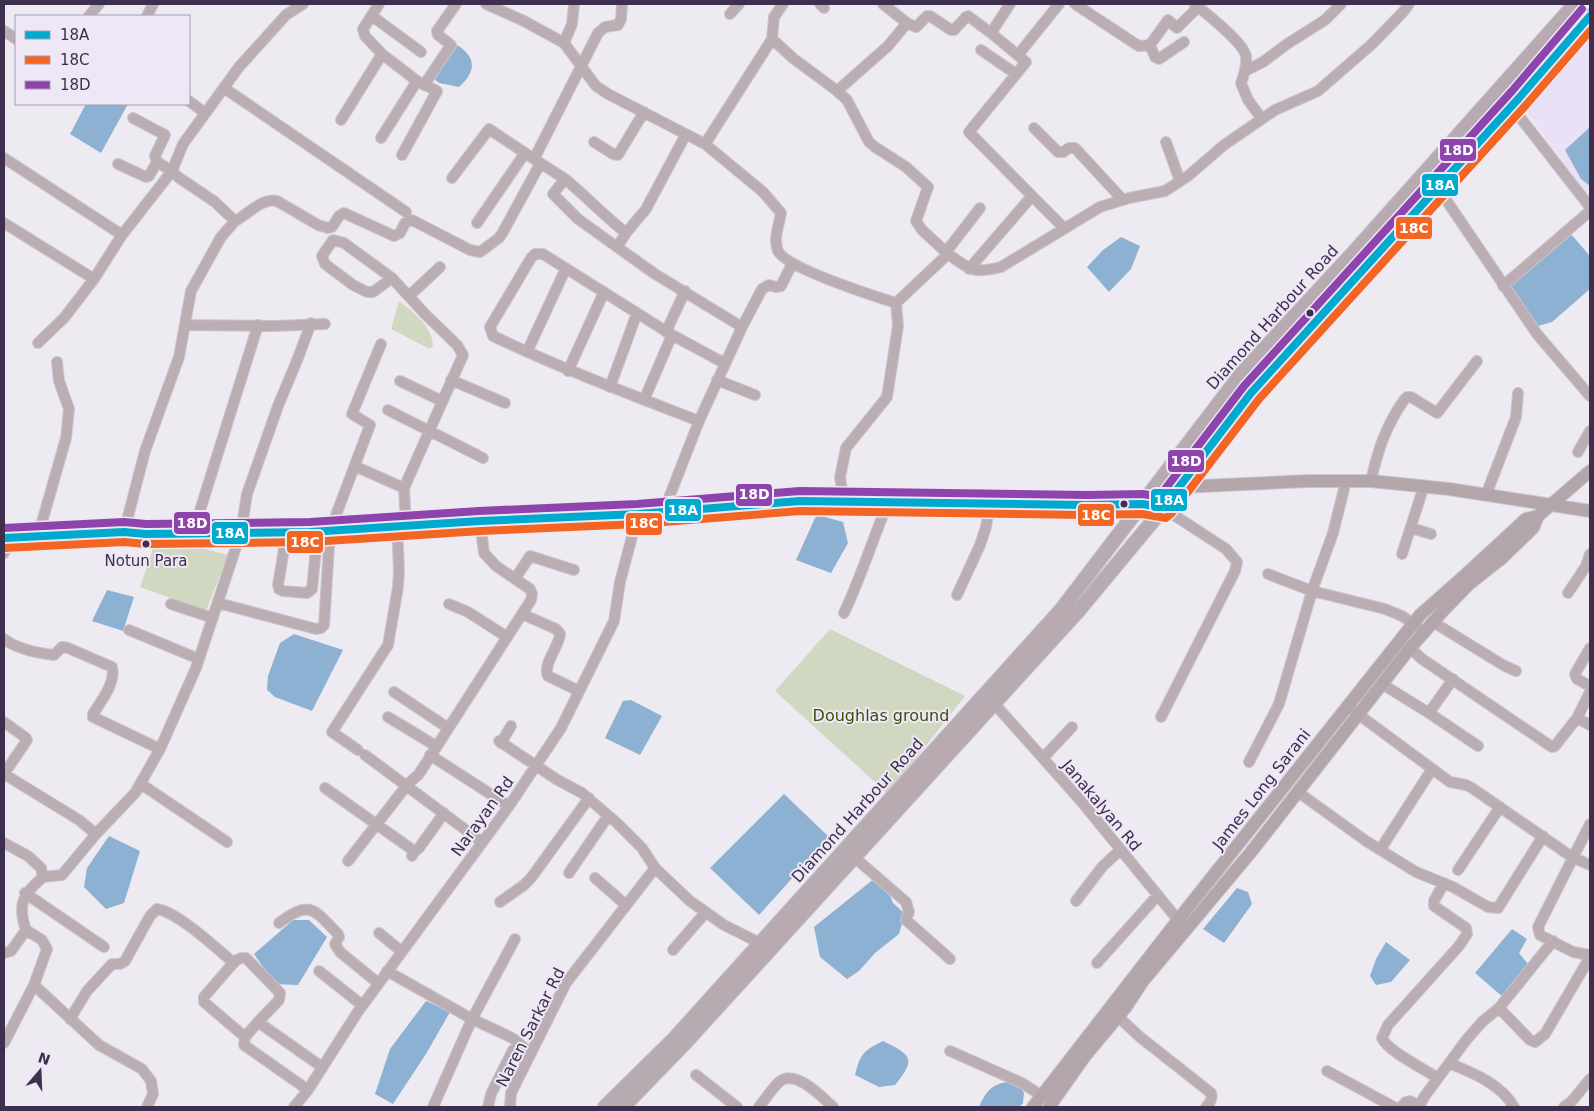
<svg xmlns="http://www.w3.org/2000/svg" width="1594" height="1111" font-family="'DejaVu Sans',sans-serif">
	<rect width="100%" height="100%" fill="#eeeaf2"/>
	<!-- built -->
	<path fill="#ebe1f7" d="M1590,26V198L1522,106Z"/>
	<!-- green -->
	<path fill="#d0d8c1" d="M399,301C413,312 433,327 433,346L430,349L391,329Z
		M165,539L228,555L206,611L140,587L156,540Z
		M830,629L965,696L888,794L775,691Z"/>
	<!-- water -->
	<path fill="#8db1d2" d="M457,45C477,57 476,72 459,87L439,83L432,77Z
		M86,104H128L101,153L70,134Z
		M1590,127V186L1581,179L1565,150Z
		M1570,233L1590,256V289L1552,322L1538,326L1520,308L1509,283Z
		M1121,237L1140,246L1131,269L1109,292L1087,267L1103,250Z
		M818,515L843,522L848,543L831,573L796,560L815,518Z
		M107,590L134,597L123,631L92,621Z
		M294,634L343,650L312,711L275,697L267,690L268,676L280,643Z
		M631,700L662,716L640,755L605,738L623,701Z
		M784,794L829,837L759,915L710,868Z
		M109,836L140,851L124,903L106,909L84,887L87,868Z
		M875,878L888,890L893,903L905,914L899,934L875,953L859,971L847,979L820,957L814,927Z
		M1237,888L1248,892L1252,904L1224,943L1203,929Z
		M293,920H309L327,937L298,985L275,984L254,954Z
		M1512,929L1527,939L1519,953L1528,964L1504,998L1475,973Z
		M1386,942L1410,960L1391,982L1376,985L1370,976L1376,959Z
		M426,1001L450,1012L426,1054L393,1104L375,1094L390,1049Z
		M883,1041C911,1055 917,1058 895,1085L879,1087L855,1075C860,1054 864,1050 883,1041Z
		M1008,1082L1020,1086L1024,1093L1023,1103L1019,1107H979C985,1093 991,1084 1008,1082Z"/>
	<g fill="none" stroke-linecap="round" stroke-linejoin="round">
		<defs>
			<path id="minor" d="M379,4L363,29L365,36L382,54
				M486,4L524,21L564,43L596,86L608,94L705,144L763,192L781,213C779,225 773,239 778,251C786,268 874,296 896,303
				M622,4L621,19L618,25L605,27L598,33L534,159L565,179L553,194L578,219L617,247L655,274L742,327L699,421L663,513
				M783,4L774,17L772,39L794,59L836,90L847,100L869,142L875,147L906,167L928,187L916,221L922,230L948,254
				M820,4L824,8
				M883,4L907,23L916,27L927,16H930L951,30H954L966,17L968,16L991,33
				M1075,4L1134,43L1139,46L1150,45L1168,20L1177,28L1198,7
				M1195,4C1206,14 1245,43 1246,57C1247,66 1244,75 1241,83L1248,100L1262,119
				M730,14L739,4
				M89,16L99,4
				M147,16L153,4
				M372,16L421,52
				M4,31L16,39
				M564,43L572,24L574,4
				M1150,45L1155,57L1159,59L1184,42
				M981,50L1016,74
				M1018,55L1059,4
				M1245,71L1263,62L1287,44L1325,20L1341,4
				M424,85L451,45L438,35L437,31L456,4
				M224,88L406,212
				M837,91L888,46L907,23
				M189,101L205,113
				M1512,107L1590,207
				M133,118L165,135L155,156L157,162
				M341,120L382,54L417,81L437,91L402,155
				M1034,128L1058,152H1063L1069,148H1075L1123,200
				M381,138L417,81
				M594,142L613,154L618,155L644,112
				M1166,142L1180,181
				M705,144L772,39
				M4,158L122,235
				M452,178L489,129L534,159
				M565,179C586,196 604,216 626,233
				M1438,188L1537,334L1590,396
				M1032,196L1064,228
				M235,221C247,215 263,197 277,201L318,225L328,228L332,227L339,216L344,213L394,236L400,233L405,223L412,220L470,250L480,252L499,238L503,232L540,164
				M4,223L94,279L122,235L172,171L157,162L149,176L146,177L118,164
				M477,223L525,153
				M617,247L626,233L646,209L686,134
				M946,252L980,208
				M969,269L1032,196L969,132L1026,62L991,33L1010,4
				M392,278L373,292H367L353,285L325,264L322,256L333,240L344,243L392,278L425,314L457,345L463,355L404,488L406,526
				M1503,286L1590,211
				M409,296L440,267
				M896,303L948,254C971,270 973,274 1001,267L1100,207L1129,198L1165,191L1188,176L1224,145L1275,110L1318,91L1372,44L1403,12L1409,4
				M185,325L275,326L325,324
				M742,327L762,289L769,285L776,287L781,286L792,264
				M666,332L685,291
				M672,335L724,363
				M38,343L64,318L94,279
				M527,352L566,268
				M568,371L604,292
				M451,380L505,403
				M717,380L755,395
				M400,381L442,401
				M610,387L637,313
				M644,400L672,335L543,254H535L531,258L490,327L493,336C560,368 629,394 699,421
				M388,410L483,458
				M1578,452L1590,431
				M359,468L404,488
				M1371,481C1378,449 1386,426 1404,400L1407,397H1411L1437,413L1477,361
				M1486,495L1516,417L1518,393
				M844,502L840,477L846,448L887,397L898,326L896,303
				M1411,528L1431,534
				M124,532L145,451L179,357L191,291L221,237L235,221L215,202L178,177L172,171L183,144L239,67L286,15L303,4
				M193,533L258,325
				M38,536L66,438L69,409L59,381L57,362
				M316,543L289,541L285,543L278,585L279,589L283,591L307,593L312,589L317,538V532
				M4,553L11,538
				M1402,554L1424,486
				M1268,574L1312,591L1385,609L1402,616L1425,632
				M515,579L530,556L574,570
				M1568,593L1586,566L1590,554
				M957,595L980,545L986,527L990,503
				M218,603L316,629L321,628L324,625L330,531L370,425L352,414L381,344
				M171,604L213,618
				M449,604L468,612L507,637
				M844,613C861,577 873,539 888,502
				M522,614L556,629L560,634C559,647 542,665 548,676L579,691
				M1433,622L1503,665L1516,671
				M129,630L199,659
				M4,639C17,649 37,653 54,655L62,647L68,648L112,667C116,683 101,701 93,714V717L160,749
				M1410,648L1422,659L1552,747L1555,746L1577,718L1590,692
				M1590,648L1575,674L1577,679L1590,686
				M1382,684L1429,713L1478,746
				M394,692L448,728
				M991,700L1081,801L1182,925
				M1347,706L1450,782L1466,785L1472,788L1572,857L1590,865
				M1429,713L1453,679
				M388,717L436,746
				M1161,717L1235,571L1237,562L1226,549L1163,508
				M1577,718L1590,725
				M4,722L26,738L27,740L4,774
				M499,741L556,779L582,793L617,823L642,848L655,868L690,901L724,925L760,943
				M501,743L511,726
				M358,750L332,732L388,645L398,587L399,571L397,526
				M365,755L482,842
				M430,755L509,806
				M1043,758L1072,727
				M1249,762L1279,704L1312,591L1333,533L1346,481
				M4,774L79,820L96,834
				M141,784L227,842
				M325,788L410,848L413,853L412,856
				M1298,792L1366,841L1416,872L1453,887L1488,907L1498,908L1543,836
				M1590,824L1538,927L1540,935L1573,952L1590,955
				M4,843L28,856L41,868L43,877C23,894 17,904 26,930L11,951L4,953
				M1380,850L1432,769
				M413,853L419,848L444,813
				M854,857L906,902L909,912L906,920L950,959
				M348,861L407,785L419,774L531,600L532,594L530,589L496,566L484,553L480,521
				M1458,870L1500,807
				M569,873L608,816
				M43,877L62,875L96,834L135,793L160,749L196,668L241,532L247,494L278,406L298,358L311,323
				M595,878L626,905
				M25,893L104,947
				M1076,901L1102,867L1120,850
				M500,902L524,885L531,878L589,798
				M279,923C311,899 314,910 338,934L339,937L335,944L340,952L378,983
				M26,930L42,940L47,949L34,985L99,1045L142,1069L151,1081L153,1094L147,1107
				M379,933L401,951
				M673,950L706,912
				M1097,963L1158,895
				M319,971L362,1005
				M387,971L472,1019L502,1033L514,1039L530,1053
				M1499,1008L1530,1040L1535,1042L1545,1034L1590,957
				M1112,1011L1140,1037L1211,1093C1213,1099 1210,1103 1206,1107
				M70,1019L87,991L112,964H120L125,961L150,916L157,909C178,912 217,949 234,963
				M245,1037L258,1022
				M4,1043L34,985
				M950,1051L1022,1083L1042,1096
				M1449,1063C1473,1073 1501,1084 1514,1107
				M1327,1071L1394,1107
				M696,1075L737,1107
				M1438,1078C1426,1070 1387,1051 1382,1038L1388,1025L1459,946L1467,934L1466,928L1434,906V901L1444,883
				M308,1090L244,1045L245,1037L204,1002V997L235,961L241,958H246L280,993L279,1000L258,1022L322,1067
				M294,1107L308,1090L357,1013L509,806L561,728L614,621L620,582L638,514
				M433,1107L472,1019L515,939
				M488,1107L491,1094L513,1050
				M510,1107L511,1093L566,983L655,868
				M759,1107C765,1099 772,1089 779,1082C795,1068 822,1097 833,1107
				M1401,1107L1406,1102L1410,1101L1420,1106
				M1419,1107L1424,1097L1467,1039L1482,1022L1499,1008L1553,941
				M1564,1107L1572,1101L1590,1079"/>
			<path id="major" d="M1181,487L1309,481H1371L1449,489L1590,511
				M4,538L80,535L124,532L146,534L310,532L480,521L638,514L800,501L1087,505L1143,504L1163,508
				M1033,1107L1178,920L1420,615L1463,577L1526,519L1538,516
				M1049,1107L1085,1056L1126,1007L1143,981L1251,852L1410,648L1441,613L1469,584L1502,558L1533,528L1538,516L1590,471"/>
			<path id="highway" d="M605,1107L674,1039L1061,610L1242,373L1355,251L1575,4
				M623,1107L684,1044L1079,610L1181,487L1251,393L1519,98L1590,16"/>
		</defs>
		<!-- minor casing -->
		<use href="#minor" stroke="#cbc5d0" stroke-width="12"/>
		<!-- major casing -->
		<use href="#major" stroke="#cbc5d0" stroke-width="14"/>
		<!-- highway casing -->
		<use href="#highway" stroke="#cbc5d0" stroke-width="16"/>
		<!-- minor -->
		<use href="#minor" stroke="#bbaeb2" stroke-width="10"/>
		<!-- major -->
		<use href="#major" stroke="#b3a6ab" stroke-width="12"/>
		<!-- highway -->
		<use href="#highway" stroke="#b7aab1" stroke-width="14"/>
		<defs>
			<path id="bus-1" d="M4,538L124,532L146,534L310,532L480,521L638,514L800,501L1087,505L1143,504L1163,508L1251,393L1519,98L1590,16"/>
			<path id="bus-2" d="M4,548L124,542L146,544L311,542L481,531L639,524L800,511L1087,515L1142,514L1166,518L1171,514L1259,399L1526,105L1590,31"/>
			<path id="bus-3" d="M4,528L124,522L146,524L310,522L479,511L637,504L800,491L1087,495L1143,494L1159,497L1244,386L1512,91L1582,9"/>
		</defs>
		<!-- bus-1 casing -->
		<use href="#bus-1" stroke="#ede7f6" stroke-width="11"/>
		<!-- bus-2 casing -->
		<use href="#bus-2" stroke="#ede7f6" stroke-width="11"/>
		<!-- bus-3 casing -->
		<use href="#bus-3" stroke="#ede7f6" stroke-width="11"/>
		<!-- bus-1 -->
		<use href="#bus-1" stroke="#00a9ce" stroke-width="8"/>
		<!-- bus-2 -->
		<use href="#bus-2" stroke="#f26522" stroke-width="8"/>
		<!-- bus-3 -->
		<use href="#bus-3" stroke="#8e44ad" stroke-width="8"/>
	</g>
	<!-- markers -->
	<g fill="#3d2f4d" stroke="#ede7f6" stroke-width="2">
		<circle cx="1310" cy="313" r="4.5"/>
		<circle cx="1124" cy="504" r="4.5"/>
		<circle cx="146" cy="544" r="4.5"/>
	</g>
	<g text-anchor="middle" stroke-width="4" stroke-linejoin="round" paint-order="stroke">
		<!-- bus labels -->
		<g font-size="15" fill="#3d2f4d" stroke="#ede7f6">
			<text x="146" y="566">Notun Para</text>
		</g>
		<!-- street labels -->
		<g font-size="16" fill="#3d2f4d" stroke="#ede7f6">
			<text transform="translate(1272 317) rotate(-48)" y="6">Diamond Harbour Road</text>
			<text transform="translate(1261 789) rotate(-52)" y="6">James Long Sarani</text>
			<text transform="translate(1102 805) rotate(50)" y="6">Janakalyan Rd</text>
			<text transform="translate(857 810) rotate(-48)" y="6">Diamond Harbour Road</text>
			<text transform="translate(482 816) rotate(-54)" y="6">Narayan Rd</text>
			<text transform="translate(530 1027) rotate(-63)" y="6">Naren Sarkar Rd</text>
		</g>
		<!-- park labels -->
		<g font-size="16" fill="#3b4e08" stroke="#ede7f6">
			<text x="881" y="721">Doughlas ground</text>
		</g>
	</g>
	<g stroke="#ede7f6" stroke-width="2">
		<rect x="1439" y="138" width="38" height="24" rx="5" fill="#8e44ad"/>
		<rect x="1421" y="173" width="38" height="24" rx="5" fill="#00a9ce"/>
		<rect x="1395" y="216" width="38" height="24" rx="5" fill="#f26522"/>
		<rect x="1167" y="449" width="38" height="24" rx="5" fill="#8e44ad"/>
		<rect x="735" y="483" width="38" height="24" rx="5" fill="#8e44ad"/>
		<rect x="1150" y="488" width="38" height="24" rx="5" fill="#00a9ce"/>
		<rect x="664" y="498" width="38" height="24" rx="5" fill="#00a9ce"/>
		<rect x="1077" y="503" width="38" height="24" rx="5" fill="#f26522"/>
		<rect x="173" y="511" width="38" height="24" rx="5" fill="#8e44ad"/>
		<rect x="625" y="512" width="38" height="24" rx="5" fill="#f26522"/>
		<rect x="211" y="521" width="38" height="24" rx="5" fill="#00a9ce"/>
		<rect x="286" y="530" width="38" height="24" rx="5" fill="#f26522"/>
	</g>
	<g font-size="14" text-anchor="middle" font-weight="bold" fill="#fff">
		<text x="1458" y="155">18D</text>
		<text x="1440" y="190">18A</text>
		<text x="1414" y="233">18C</text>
		<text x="1186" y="466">18D</text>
		<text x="754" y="499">18D</text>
		<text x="1169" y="505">18A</text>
		<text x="683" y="515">18A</text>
		<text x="1096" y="520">18C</text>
		<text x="192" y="528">18D</text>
		<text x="644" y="528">18C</text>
		<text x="230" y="538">18A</text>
		<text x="305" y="547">18C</text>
	</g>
	<!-- border -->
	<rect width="1594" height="1111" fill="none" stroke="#3d2f4d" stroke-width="10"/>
	<!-- legend -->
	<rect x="15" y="15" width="175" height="90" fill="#ede7f6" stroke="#a79db2"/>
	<rect x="25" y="31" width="25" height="8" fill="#00a9ce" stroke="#a79db2"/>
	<text x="60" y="40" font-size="15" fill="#3d2f4d">18A</text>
	<rect x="25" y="56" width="25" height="8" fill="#f26522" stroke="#a79db2"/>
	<text x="60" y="65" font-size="15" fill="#3d2f4d">18C</text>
	<rect x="25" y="81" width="25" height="8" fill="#8e44ad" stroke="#a79db2"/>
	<text x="60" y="90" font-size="15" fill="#3d2f4d">18D</text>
	<!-- north arrow -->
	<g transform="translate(40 1071) rotate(19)" stroke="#ede7f6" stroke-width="4" paint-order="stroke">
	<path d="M0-4L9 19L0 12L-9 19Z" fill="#3d2f4d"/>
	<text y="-8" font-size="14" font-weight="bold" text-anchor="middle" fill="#3d2f4d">N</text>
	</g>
</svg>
